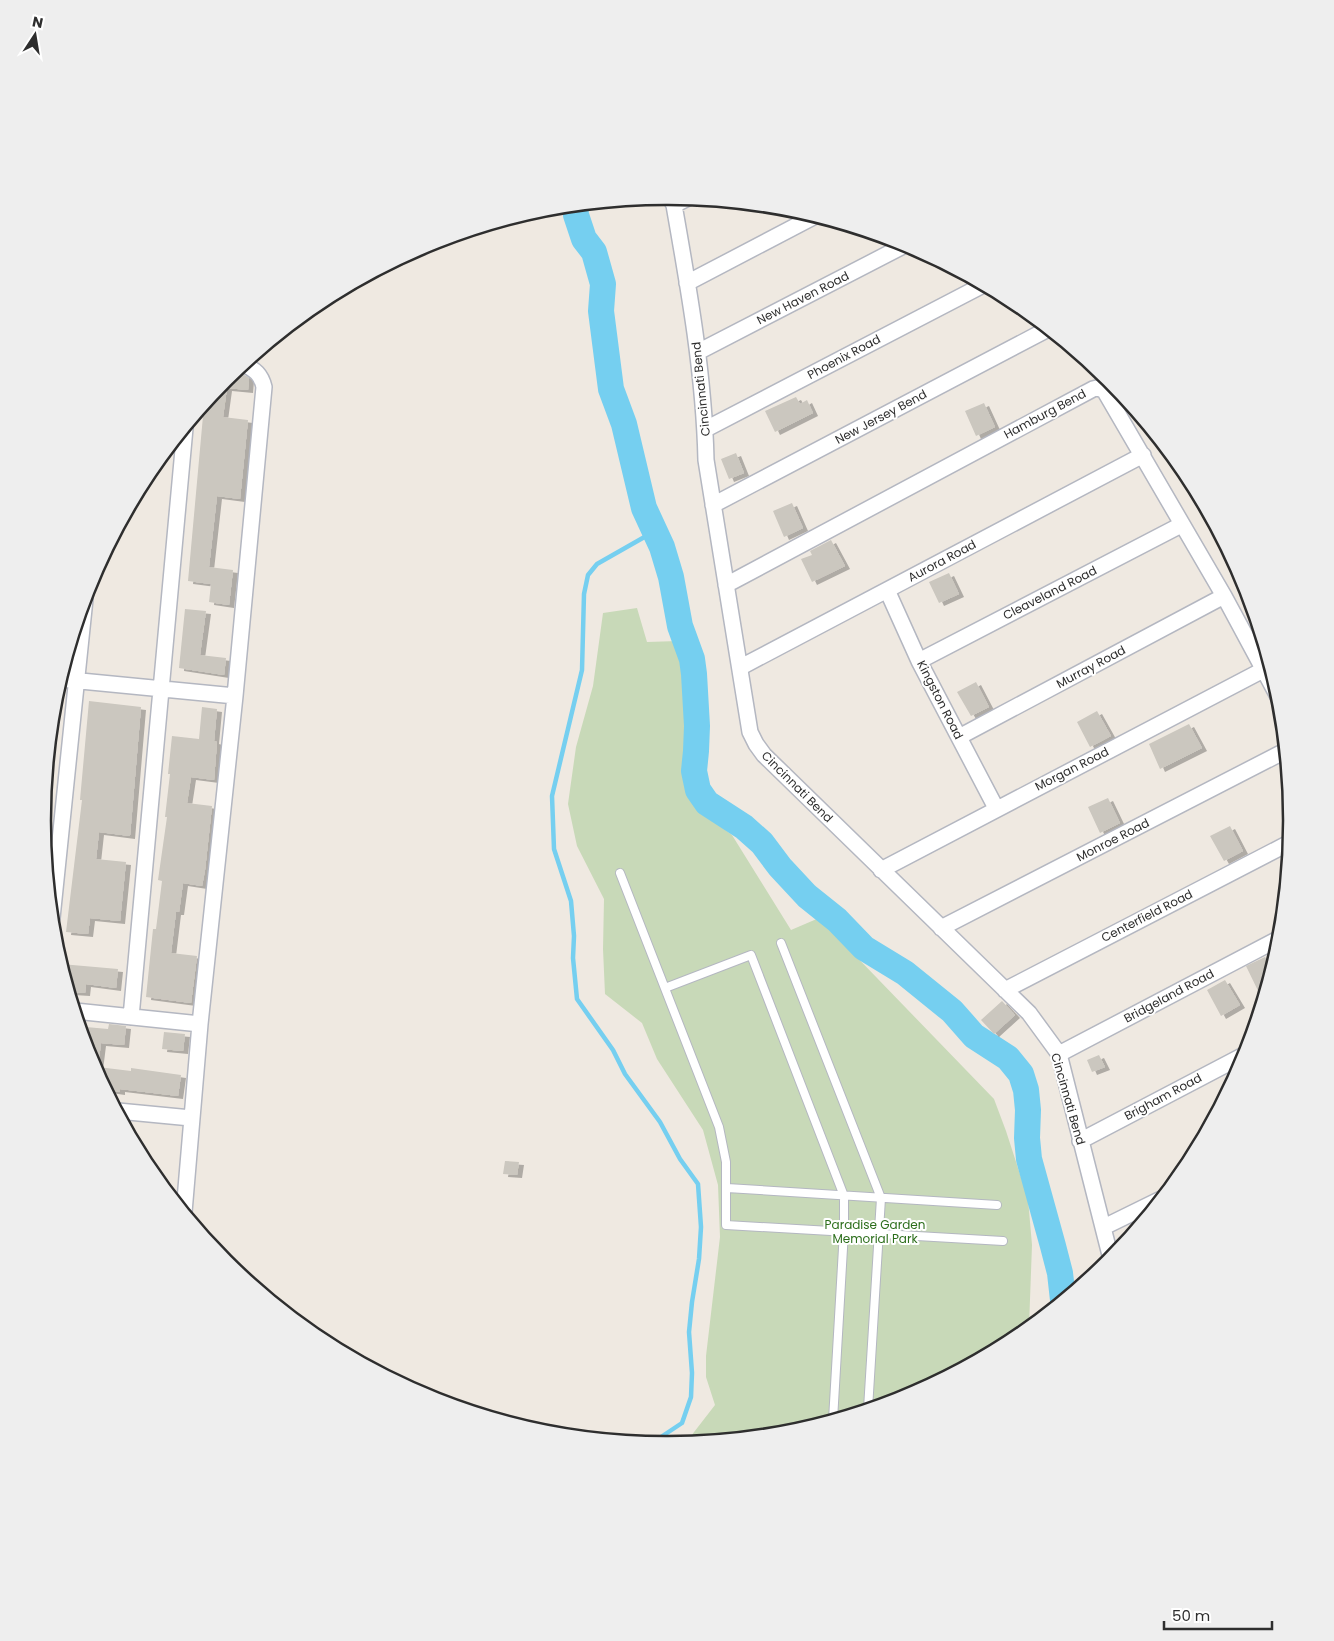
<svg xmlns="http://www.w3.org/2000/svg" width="1334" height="1641" font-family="Poppins,sans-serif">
	<defs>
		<filter id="shadow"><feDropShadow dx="5" dy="3" stdDeviation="0" flood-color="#0004"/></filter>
	</defs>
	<rect width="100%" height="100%" fill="#efe9e1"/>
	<!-- cemetery -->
	<path fill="#c8d9b8" d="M637,608L647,642L678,641L692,703L695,736L686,789L695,807L732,835L791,930L819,918L994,1099L1006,1131L1028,1199L1032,1245L1029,1327L1014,1340L906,1398L789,1433L679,1444L691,1436L715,1405L706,1377V1356L720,1237L718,1185L703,1130L657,1059L642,1023L605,994L603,949L604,899L577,846L568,804L576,747L593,686L603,613Z"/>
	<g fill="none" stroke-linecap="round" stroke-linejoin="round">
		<!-- stream -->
		<path stroke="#75cff0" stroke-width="4.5" d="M652,1443L682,1423L691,1397L692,1373L689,1332L692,1302L699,1259L701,1227L698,1184L680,1159L660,1122L625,1074L613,1050L577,999L573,958L574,936L571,901L554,849L552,796L582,670L584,594L588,575L597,564L655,531"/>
		<!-- river -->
		<path stroke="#75cff0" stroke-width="26" d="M575,205L576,215L584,239L594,252L603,284L601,311L611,389L624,424L644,508L662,547L671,577L680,626L692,659L694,674L697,726L696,751L694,771L698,790L707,803L744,827L762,843L780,867L807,896L837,920L864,948L905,973L952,1011L974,1036L1008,1058L1021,1074L1026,1090L1028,1110L1027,1138L1029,1159L1053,1246L1060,1273L1063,1300"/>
	</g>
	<!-- building -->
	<path fill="#cbc7bf" filter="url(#shadow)" d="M234,372L241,373L249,378L248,390L227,388L223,417L248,420L240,499L217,496L209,567L233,570L229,605L209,602L211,584L188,581L204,405L226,379Z
		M796,397L800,404L807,400L813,413L775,432L765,411Z
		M984,403L995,427L976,436L965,411Z
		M736,453L744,473L729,479L721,459Z
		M792,503L803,528L784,537L773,511Z
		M831,540L845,566L812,582L801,559L812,555L810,551Z
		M949,573L959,594L939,603L929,582Z
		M185,609L206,611L200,655L226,658L224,675L179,668Z
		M976,682L989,707L971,716L957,692Z
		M89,701L141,707L130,836L99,832L96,859L126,862L120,921L90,918L88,934L66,932L82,800H80Z
		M202,707L217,709L214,741L217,742L214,780L191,777L187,803L212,806L205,870L202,886L183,883L179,912H176L171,953L197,956L191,1003L146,997L153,929H156L162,881L158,880L167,817H165L170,774H168L172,736L199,739Z
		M1097,711L1111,736L1090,747L1077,722Z
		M1189,724L1202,748L1160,769L1149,744Z
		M1108,798L1120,823L1100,833L1088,807Z
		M1230,826L1243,851L1224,861L1210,836Z
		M1265,957L1268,962L1275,959L1262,999L1246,966Z
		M61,964L118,969L116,988L86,984L85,993L69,992Z
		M1225,980L1240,1005L1221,1016L1207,990Z
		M1002,1001L1015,1015L994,1034L981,1020Z
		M109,1024L126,1026L124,1045L101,1043L98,1067L131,1071V1068L181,1075L178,1096L120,1089V1092L106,1090L90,1059L84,1040L86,1027L108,1029Z
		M164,1032L185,1034L183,1051L162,1049Z
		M1099,1055L1105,1067L1092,1072L1087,1060Z
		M505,1161L519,1162L517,1175L503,1174Z"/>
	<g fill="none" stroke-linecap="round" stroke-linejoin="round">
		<defs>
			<path id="service" d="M620,873L719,1127L726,1162V1225L1003,1241
				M781,943L881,1198L868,1409
				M665,988L751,955L844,1196V1231L833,1420
				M727,1188L997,1205"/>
			<path id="minor" d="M669,196L674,205C689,290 704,374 706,460L750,732L756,744L764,755L1029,1013L1059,1054L1111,1259
				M674,205L688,198
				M687,283L815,216
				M698,352L907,244
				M706,429L983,285
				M713,505L1048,329
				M726,585L1093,389L1097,388L1104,390L1224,596L1280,700
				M887,590L919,661L996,808
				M919,661L1181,525
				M741,667L1143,455
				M60,679L235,696
				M959,737L1224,596
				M881,870L1263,670
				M52,918L85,599
				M941,928L1285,751
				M1005,990L1289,843
				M75,1011L200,1024
				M131,1017L185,428
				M1059,1054L1280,938
				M118,1111L191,1118
				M1080,1141L1246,1054
				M184,1212L200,1024L235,696L264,387C261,374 255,370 244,364
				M1104,1227L1161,1199"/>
		</defs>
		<!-- service casing -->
		<use href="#service" stroke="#b4b7c1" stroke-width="10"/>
		<!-- minor casing -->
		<use href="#minor" stroke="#b4b7c1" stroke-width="18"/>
		<!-- service -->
		<use href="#service" stroke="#fff" stroke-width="8"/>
		<!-- minor -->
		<use href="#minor" stroke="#fff" stroke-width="15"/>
	</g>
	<g text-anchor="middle" stroke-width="4" stroke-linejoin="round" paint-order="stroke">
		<!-- street labels -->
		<g font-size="12" fill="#2e2e2e" stroke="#fff">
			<text transform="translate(803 298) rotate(-27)" y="4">New Haven Road</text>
			<text transform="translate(844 357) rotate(-28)" y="4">Phoenix Road</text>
			<text transform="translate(701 389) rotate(-96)" y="4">Cincinnati Bend</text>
			<text transform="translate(1045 414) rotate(-28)" y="4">Hamburg Bend</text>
			<text transform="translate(881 417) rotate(-28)" y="4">New Jersey Bend</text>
			<text transform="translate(942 561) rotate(-28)" y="4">Aurora Road</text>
			<text transform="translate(1050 593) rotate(-27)" y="4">Cleaveland Road</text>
			<text transform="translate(1091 667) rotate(-28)" y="4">Murray Road</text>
			<text transform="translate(940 700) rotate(63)" y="4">Kingston Road</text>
			<text transform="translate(1072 769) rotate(-27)" y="4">Morgan Road</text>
			<text transform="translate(797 787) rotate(45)" y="4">Cincinnati Bend</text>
			<text transform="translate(1113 840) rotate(-27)" y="4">Monroe Road</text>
			<text transform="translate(1147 916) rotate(-27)" y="4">Centerfield Road</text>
			<text transform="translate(1169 996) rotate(-28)" y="4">Bridgeland Road</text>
			<text transform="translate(1163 1097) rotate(-28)" y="4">Brigham Road</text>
			<text transform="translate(1068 1099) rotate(74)" y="4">Cincinnati Bend</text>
		</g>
		<!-- park labels -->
		<g font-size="12" fill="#2c6e1b" stroke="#fff">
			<text x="875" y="1229">Paradise Garden<tspan x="875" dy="14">Memorial Park</tspan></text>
		</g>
	</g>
	<!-- crop -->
	<path d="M0 0H1334V1641H0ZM666 205H668A615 615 0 0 1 1283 820V821A615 615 0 0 1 668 1436H666A615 615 0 0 1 51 821V820A615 615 0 0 1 666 205Z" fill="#eee" fill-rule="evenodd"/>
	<path fill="none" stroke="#2e2e2e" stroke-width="2.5" d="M666 205H668A615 615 0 0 1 1283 820V821A615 615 0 0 1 668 1436H666A615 615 0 0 1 51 821V820A615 615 0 0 1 666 205Z"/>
	<!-- north arrow -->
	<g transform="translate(35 35) rotate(12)" stroke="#ffffff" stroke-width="4" paint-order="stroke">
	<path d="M0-4L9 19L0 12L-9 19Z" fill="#2e2e2e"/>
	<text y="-8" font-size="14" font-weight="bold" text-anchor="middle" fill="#2e2e2e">N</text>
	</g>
	<!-- scale -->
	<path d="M1164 1621v8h108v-8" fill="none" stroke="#2e2e2e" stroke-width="2.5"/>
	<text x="1172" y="1621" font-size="15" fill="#2e2e2e" stroke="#ffffff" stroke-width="4" paint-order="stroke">50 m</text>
</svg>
